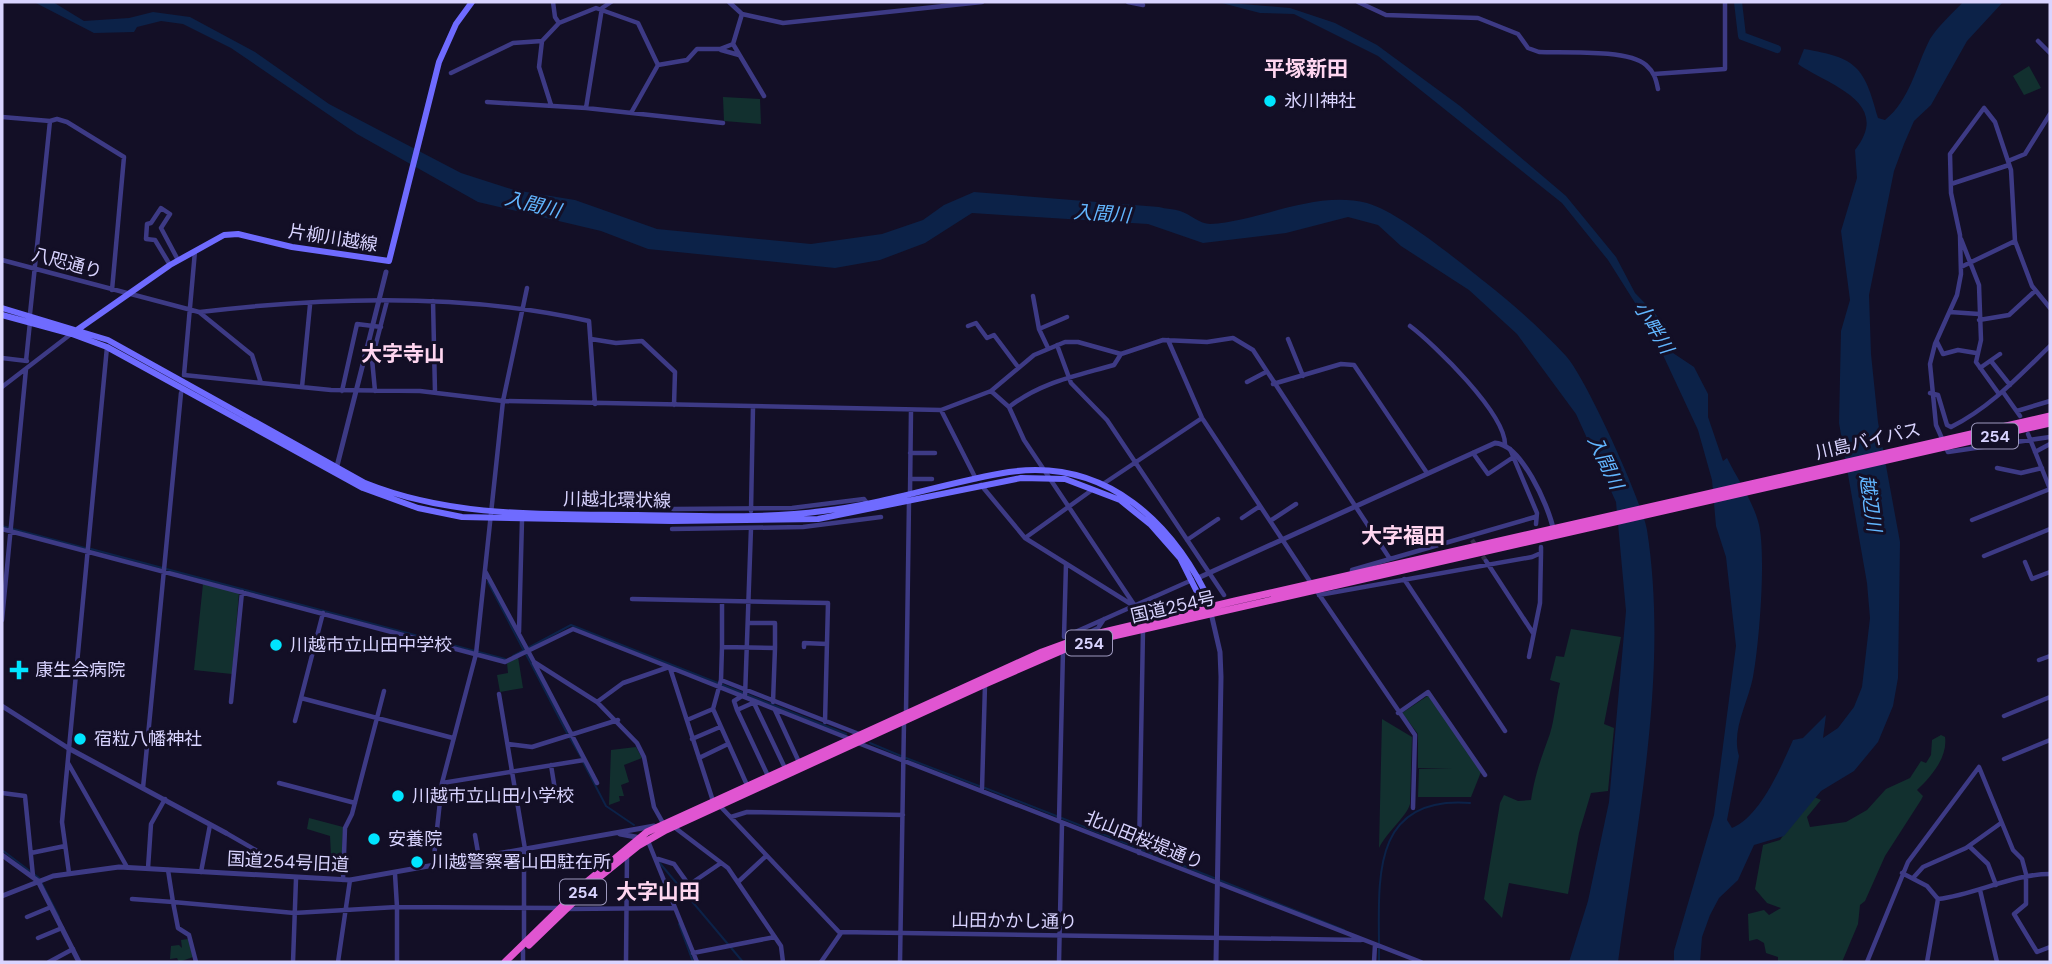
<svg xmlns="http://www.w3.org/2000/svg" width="2052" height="964" font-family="'DM Sans','Noto Sans JP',sans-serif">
	<rect width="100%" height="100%" fill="#130f26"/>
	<!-- green -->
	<path fill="#12302f" d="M2029,66L2041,88L2024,95L2013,76Z
		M723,97L760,99L761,124L724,121Z
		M203,584L239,593L232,674L194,670Z
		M1571,629L1621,637L1604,724L1614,728L1608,791L1591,793L1579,833L1568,894L1509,883L1502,918L1484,899L1500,803L1504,795L1518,801L1531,800C1535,776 1539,764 1547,742C1555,723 1555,702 1560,683L1550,680L1556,656L1564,657Z
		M518,657L523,688L500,692L497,675L508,673L507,663Z
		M1429,695L1481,772L1471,797H1418L1419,769H1452L1418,768V734L1402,713Z
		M1382,719L1412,737L1410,804C1407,816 1387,832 1379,848Z
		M1941,735L1945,737C1948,757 1931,777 1917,790L1923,796L1921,800L1885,856L1865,901L1860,905L1858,924L1842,962H1778V957L1766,953L1764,943L1757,939L1749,941L1748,914L1764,910L1769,915L1781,908L1767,903L1755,889L1763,845L1780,840L1812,796L1821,800L1807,817L1810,827L1846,822L1867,810L1886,789L1910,778L1921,761L1926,763L1931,755L1932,740Z
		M636,747L642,758L624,765L629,782L621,785L624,796H619L620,801L609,805L611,750Z
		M309,818L343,827L342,855H331L330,836L307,829Z
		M188,939L193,957L179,962L177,958L170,959L171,946L179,945L182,948L181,940Z"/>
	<!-- water -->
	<path fill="#0c2248" d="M34,2H53L84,21L129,18L153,12L190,17L255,52L329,104L461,173L514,190L575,200L657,229L811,244L882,234L923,220L944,205L974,192L1159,207C1166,209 1174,209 1180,211C1190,214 1200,224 1210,224C1262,221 1314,190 1367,203C1399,212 1457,260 1485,282C1513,304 1542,330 1566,356C1586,378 1642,501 1647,530C1669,672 1637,822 1618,962H1569L1588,901L1609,802L1626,611L1616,502L1576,414L1517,334L1469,290L1401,246L1378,225L1348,217L1286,233L1203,243L1148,224L972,213L925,243L880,260L835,268L648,249L601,231L478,202L357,134L231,48L183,24L161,21L137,27L134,32L94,33Z
		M1218,2L1290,8L1335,23L1377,45L1460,106L1566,196L1616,257L1635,293L1666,325L1673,353L1694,367L1708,394V417L1723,461L1727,458C1737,478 1752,500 1758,521C1767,550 1759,646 1753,677C1748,703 1731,730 1739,756L1727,820L1732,828C1760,817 1781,767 1793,740L1803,738L1826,715L1823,738L1838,728L1854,707L1862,687L1870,618L1867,583L1839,423L1841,331L1850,300L1841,231L1857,178L1855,150C1894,101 1825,84 1798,64L1804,49C1857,58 1864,66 1878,118L1885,120C1910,100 1916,66 1930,39C1938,26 1953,13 1963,2H2003L1967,41L1931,105L1914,121L1904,144L1894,171L1869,295L1871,354L1878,422L1900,542L1898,678L1893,706L1878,742L1854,771L1821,791L1784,836L1754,845L1738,880L1719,898L1710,915L1702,937L1700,962H1674V951L1714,815L1736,646L1726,557L1716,526L1712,480L1698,430L1649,325L1608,260L1562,203L1378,56L1294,14L1260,13Z"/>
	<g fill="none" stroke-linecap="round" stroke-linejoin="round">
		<!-- stream -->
		<path stroke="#0c2248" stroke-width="2" d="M2,526L85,548
			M91,549L505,659
			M488,582L523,649
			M526,654L567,733
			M513,656L571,625L743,693
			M748,695L846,734
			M570,738L581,757
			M870,743L901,756
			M906,758L979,786
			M583,762L606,806L634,825
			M985,788L1214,878
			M2,850L39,878L59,917
			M658,861L743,962
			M1219,880L1344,930
			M679,924L693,962
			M1379,962C1380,889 1365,795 1470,803"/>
		<!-- river -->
		<path stroke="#0c2248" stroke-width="8" d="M1738,2L1742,36L1777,49"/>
		<!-- minor-tunnel -->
		<path stroke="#312d47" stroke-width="4.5" stroke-dasharray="4.5 2" stroke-linecap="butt" d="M1472,540L1486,561"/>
		<!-- minor -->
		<path stroke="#3d3a85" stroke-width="4.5" d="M729,2L742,14L783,23L982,2
			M1128,2L1143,5
			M1358,2L1386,15L1478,18L1518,34L1528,48L1539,52C1564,53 1628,49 1646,65C1654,72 1656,79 1658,89
			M559,23L596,8L638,23L658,65L631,113
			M542,41L539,67L551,105
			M2038,41L2050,53
			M733,44L764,96
			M721,50L739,55
			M658,65L687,60L697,49H720L733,44L742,14
			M451,73L513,43L542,41L559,23L555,17L553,2
			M1654,74L1725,69V2
			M487,102L586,108L723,123
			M586,108L602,8L611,2
			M2,117L50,121L30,314
			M50,121L57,119L67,122L124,157L112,290
			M2008,161L2025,154L2050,114
			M1951,184L2009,165
			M1961,239L1979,285L1981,340L1976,362L1999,394
			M195,251L184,375L261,383
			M2,260L199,312L252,355L261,383L331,390L420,391L503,401L941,410L991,391L1034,355L1065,342H1078L1121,354L1163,340L1207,342L1233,338L1253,350L1390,559
			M170,265L155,240L146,239L147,224L151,223L161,208L170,214L161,228L178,260
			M1961,267L2015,241
			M1033,296L1039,329
			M433,301L435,392
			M2050,308L2032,286L2015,241L2011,170L1995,122L1984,108L1950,154L1951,193L1960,235L1961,274L1957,295L1935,344L1930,364L1936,425L1948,452L2050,437
			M200,312C325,297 466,293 589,321L595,404
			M1950,312L1979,314
			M1979,320L2009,315L2035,291
			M968,326L976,323L987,338L994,335L1018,367
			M1410,326C1434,344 1506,414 1505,445
			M591,339L616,343L642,341L675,372L674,405
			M1288,339L1303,376
			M1168,340L1202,418L1311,583
			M1937,342L1943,354L1958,350L1976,353
			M1057,345L1071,383L1107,420L1224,595
			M1048,348L1039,329L1067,317
			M2,358L27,361
			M26,361L30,322
			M1991,361L2010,385
			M1980,368L2000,354
			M1247,382L1266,372
			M1273,384L1341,364L1354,365L1427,473
			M2,387L71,334
			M302,387L310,305
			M342,391L357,324L381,327
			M375,391L372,359L387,301
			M991,391L1009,407L1024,440L1135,606
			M2003,392L2020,416
			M1930,393L1938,395L1947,425L1951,427C1991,407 2019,376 2050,346
			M1009,407C1041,382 1076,376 1114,365L1121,354
			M941,410L976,479
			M2017,411L2050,401
			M2028,434L2050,489
			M1510,449L1537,513L1536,524
			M2035,452L2050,444
			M910,453H935
			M1473,453L1488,474L1512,458
			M1997,468L2021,473L2042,468
			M910,479H932
			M1103,484L1202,418
			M981,485L1025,538L1134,606
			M910,494L911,410
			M673,509L792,508L864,499L867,503
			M751,511L753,407
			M1242,518L1260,506
			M1972,520L2050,489
			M1270,521L1296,504
			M2,529L505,662L573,629L669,667
			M672,529L803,527L881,517
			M1025,538L1092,490
			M1187,540L1218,519
			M1984,556L2050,529
			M1486,561L1533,633
			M2025,562L2032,579L2050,572
			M1066,564L1064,637L1192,580
			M485,571L534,662L597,702L637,743L644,757L654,807L663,823
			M1352,574V570L1535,517
			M1404,579L1505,731
			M1316,590L1415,735L1413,808
			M1319,595L1532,557L1541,553V547
			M632,599L828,603L825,722
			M722,601V647
			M2,620L26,369
			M1144,622V602
			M749,623H775V648
			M519,632L522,520
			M1088,633L1098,628L1104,619
			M804,647V643L827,644
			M1529,657L1540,603L1541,553
			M2039,660L2050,656
			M534,663L597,783
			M670,668L713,801
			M721,680L859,734
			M499,694L525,849
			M745,697L751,528
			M301,698L453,738
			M231,702L242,592
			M597,702L623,683L669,667L850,739
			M755,702L737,710L768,776
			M754,703L785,768
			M737,710L734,701L742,696
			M775,710L799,762
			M906,713L909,501
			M1398,713L1428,692L1485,775
			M2004,716L2050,697
			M687,720L713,709
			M295,721L323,613
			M692,739L720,727
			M858,743L1421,962
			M508,744L532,747L618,720
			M699,758L728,744
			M2004,759L2050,740
			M68,763L127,867
			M551,765L556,796
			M279,783L355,803
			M442,783L584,760
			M747,785L713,709L721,680L722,647L775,648L773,702
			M143,788L181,393
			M982,789L985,685
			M2,793L25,796L33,876
			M720,806L839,932L1361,940
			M731,817L747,812L903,815
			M1059,821L1063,651
			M674,827L728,868L781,946L783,962
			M226,833L259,852
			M475,835L479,858
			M648,841L697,962
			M1969,846L1988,864L1996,885
			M31,853L65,846
			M1139,853L1143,630
			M658,859L674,864L689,885
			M433,866L442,783L476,654L503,401L527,288
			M148,868L151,824L165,799
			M168,870L173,902L294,913L397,907V962
			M201,872L210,825
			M69,873L62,822L107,347
			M1902,873L1927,886L1938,899C1977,894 2012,874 2050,874
			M395,874L397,907L559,908
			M1913,878L1923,867L1966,848L2001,823
			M343,880L345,828L352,814L384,691
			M738,882L766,856
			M1980,890L1997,962
			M671,897L721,863
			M132,899L173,902L178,928L189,935L196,962
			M524,908V850
			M567,909L675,908
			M27,917L51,907
			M38,938L62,928
			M524,942V908
			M523,950V962
			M693,953L775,937
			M49,962L73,949
			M293,962L296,879
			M338,962L350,880
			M626,962L627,855
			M821,962L841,933
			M900,962L904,722
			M1059,962L1062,823
			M1374,962L1375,945
			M1867,962L1908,862L1979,767L2013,850L2022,859L2026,874V904L2014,914L2037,952L2050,947
			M1927,962L1938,899"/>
		<!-- tertiary -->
		<path stroke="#3d3a85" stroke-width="5" d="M336,470L367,348
			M1198,578L1495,443C1521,444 1548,505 1553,528
			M1211,613L1220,652L1221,677L1216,962
			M2,706L68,748L226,833
			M620,834L641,838
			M2,855L38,881L79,962
			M2,896L53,876L119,867L350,880L654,826"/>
		<!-- secondary -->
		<path stroke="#6f6bff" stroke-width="6" d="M2,308L108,340L365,483C452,518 545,514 637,515C698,516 762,519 823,511C886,504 947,482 1009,472C1107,458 1174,523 1212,606
			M2,315L72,334L107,347L363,488L418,508L462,517L672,521L818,519L1021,478L1065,479L1120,500L1151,525L1180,558L1205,608
			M77,330L170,265L224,235L238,234L292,247L389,261L439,62L456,24L472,2"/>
		<!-- trunk -->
		<path stroke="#e055d1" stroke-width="7" d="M597,879L638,846L666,830L985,684L1063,650L1096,640L2050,423
			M529,945L586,890
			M505,962L588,881L647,832L1042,652L1083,637L1235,601L2050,416"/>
		<!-- tertiary-bridge -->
		<path stroke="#3d3a85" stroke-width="5" d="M367,348L386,272"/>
	</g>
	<!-- markers -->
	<g fill="#00e5ff" stroke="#130f26" stroke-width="2.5">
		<circle cx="1270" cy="101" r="7"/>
		<circle cx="276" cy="645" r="7"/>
		<path d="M15.5 659.5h7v7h7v7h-7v7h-7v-7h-7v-7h7z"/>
		<circle cx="80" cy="739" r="7"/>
		<circle cx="398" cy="796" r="7"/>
		<circle cx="374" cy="839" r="7"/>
		<circle cx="417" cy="862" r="7"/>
	</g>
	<g text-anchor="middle" stroke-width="6" stroke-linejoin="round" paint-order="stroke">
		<!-- shield labels -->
		<g fill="#130f26" stroke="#9e99be" stroke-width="2">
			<rect x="1972" y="423.5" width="46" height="25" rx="5"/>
			<rect x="1066" y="630.5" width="46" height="25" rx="5"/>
			<rect x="560" y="879.5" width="46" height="25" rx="5"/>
		</g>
		<g font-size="16" font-weight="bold" fill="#d9d4ff">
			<text x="1995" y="442">254</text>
			<text x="1089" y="649">254</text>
			<text x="583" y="898">254</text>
		</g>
		<!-- poi labels -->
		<g font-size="18" fill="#d9d4ff" stroke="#130f26" text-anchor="start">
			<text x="1284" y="107">氷川神社</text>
			<text x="290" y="651">川越市立山田中学校</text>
			<text x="35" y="676">康生会病院</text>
			<text x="94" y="745">宿粒八幡神社</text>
			<text x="412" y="802">川越市立山田小学校</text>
			<text x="388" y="845">安養院</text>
			<text x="431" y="868">川越警察署山田駐在所</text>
		</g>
		<!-- street labels -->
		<g font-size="18" fill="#d9d4ff" stroke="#130f26">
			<text transform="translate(333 238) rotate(9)" y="6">片柳川越線</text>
			<text transform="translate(67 263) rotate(15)" y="6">八咫通り</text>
			<text transform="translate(1868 441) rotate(-13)" y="6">川島バイパス</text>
			<text transform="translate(617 500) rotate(1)" y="6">川越北環状線</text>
			<text transform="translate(1173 607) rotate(-13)" y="6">国道254号</text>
			<text transform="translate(1144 840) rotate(22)" y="6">北山田桜堤通り</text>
			<text transform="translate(288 862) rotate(3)" y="6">国道254号旧道</text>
			<text transform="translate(1014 921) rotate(1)" y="6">山田かかし通り</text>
		</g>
		<!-- water labels -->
		<g font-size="19" font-style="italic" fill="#62b6ff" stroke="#130f26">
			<text transform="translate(533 204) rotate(14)" y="7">入間川</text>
			<text transform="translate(1102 213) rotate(4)" y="7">入間川</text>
			<text transform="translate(1654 327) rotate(59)" y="7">小畔川</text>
			<text transform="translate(1606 462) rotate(65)" y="7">入間川</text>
			<text transform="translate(1871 503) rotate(82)" y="7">越辺川</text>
		</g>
		<!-- quarter labels -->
		<g font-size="21" font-weight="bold" fill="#ffd6f0" stroke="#130f26">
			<text x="1306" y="76">平塚新田</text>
			<text x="403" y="361">大字寺山</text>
			<text x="1403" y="543">大字福田</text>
			<text x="658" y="899">大字山田</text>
		</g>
	</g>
	<!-- border -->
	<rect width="2052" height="964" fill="none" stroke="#d9d4ff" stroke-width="7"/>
</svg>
